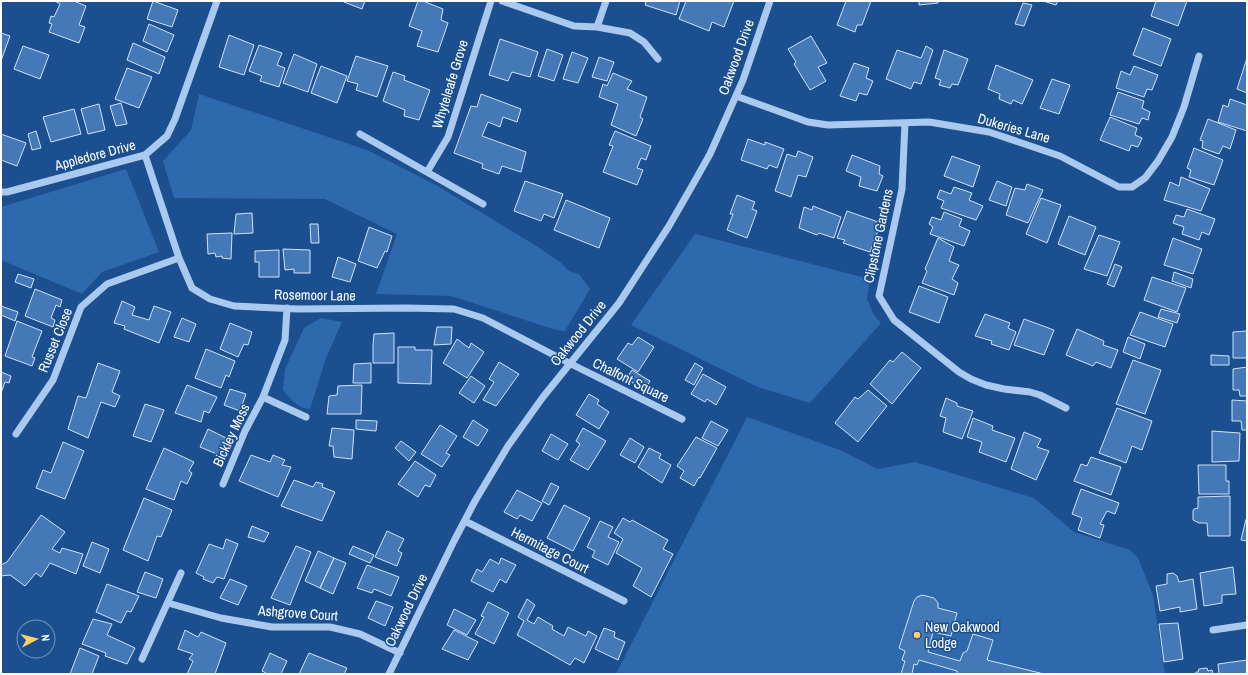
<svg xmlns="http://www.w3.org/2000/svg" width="1248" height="675" font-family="'Archivo Narrow',sans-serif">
	<rect width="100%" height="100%" fill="#1b4f8f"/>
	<!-- green -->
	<path fill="#2e69ad" d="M199,94L367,150L436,185L538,247L560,262L569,271L579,274L590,289L565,331L556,330L451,296L376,294L397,234L325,199L174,198L163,161L191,130Z
		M126,169L159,252L102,272L82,294L1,260V207Z
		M695,234L870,279L867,299L874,315L881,323L810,403L758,387L631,325Z
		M321,318L342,322L326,358L310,409C299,409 289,398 283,390L285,369L304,328Z
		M747,417L840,450L878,469L915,462L1034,498L1074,532L1130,550L1138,558L1153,595L1165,674H616Z"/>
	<!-- building -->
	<path fill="#4478b7" stroke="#cfe3fa" d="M55,1H74L86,6L79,25L85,27L79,43L49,32L52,24L49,23L51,16L54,17L60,4Z
		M153,1L178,10L172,27L147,19Z
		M345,1H365L362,9L344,2Z
		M418,1H423L443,9L441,20L448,23L438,52L417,46L422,31L409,26Z
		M646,1H680L676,15L645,5Z
		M686,1H734L724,27L712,22L709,31L679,19Z
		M846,1H871L862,25H857L855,32L837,25Z
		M919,1H938V3L919,5Z
		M1043,1H1058L1056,5Z
		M1156,1H1187L1178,26L1151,16Z
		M1023,3L1032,5L1024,26L1015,24Z
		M149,24L174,35L167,52L143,41Z
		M1143,28L1171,39L1161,66L1133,55Z
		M1,33L10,36L1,61Z
		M229,35L254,45L244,75L219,67Z
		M811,36L827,63L818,67L826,81L810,90L794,64L796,62L788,49Z
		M500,39L538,52L530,77L512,72L508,81L489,75Z
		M133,43L165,57L159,74L127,60Z
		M259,45L282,53L277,65L285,68L279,87L260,81L262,76L249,71Z
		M23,46L49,55L40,79L14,69Z
		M926,46L933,50L921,84L914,82L911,89L886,79L897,50L921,58Z
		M547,49L563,55L554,81L538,76Z
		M944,50L968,59L958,85L952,84L950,88L939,85L941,80L935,78Z
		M572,52L588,58L578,83L563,79Z
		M294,54L317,64L308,92L283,83Z
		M356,56L388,66L377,97L356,90L358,84L347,81Z
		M599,57L614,62L607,81L592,77Z
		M1247,58V93L1237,89Z
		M854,63L869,68L866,78L873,81L867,95L859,93L856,101L840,96Z
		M996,65L1033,80L1022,104L1013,100L1011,104L999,99L1000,94L988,89Z
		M321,66L347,76L337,103L311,93Z
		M1134,66L1158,75L1152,90L1147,89L1144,97L1116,88L1121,71L1130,75Z
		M127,68L152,77L139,108L115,99Z
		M393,72L405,76L404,80L430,90L419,120L404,116L405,110L383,101Z
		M613,73L632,81L627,89L647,97L640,117L643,119L636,136L611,125L618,104L599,97L603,84L607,86Z
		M1052,79L1070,85L1059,114L1040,108Z
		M1118,92L1144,101L1142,108L1150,112L1148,120L1142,118L1139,124L1110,115Z
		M481,94L521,109L517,122L503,117L500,127L488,122L482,136L526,152L521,172L502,166L499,174L482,168L483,164L454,153L471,106L477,107Z
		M1230,99L1247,105V131L1218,122L1223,105L1228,107Z
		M121,103L127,124L116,126L110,106Z
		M99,104L105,130L88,134L81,109Z
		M74,109L81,134L51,142L43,117Z
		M1110,117L1137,128L1135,135L1142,138L1138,147L1131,145L1129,151L1100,140Z
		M1208,119L1236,130L1230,149L1223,146L1219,154L1202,148L1203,141L1200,140Z
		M36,131L41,148L32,150L28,134Z
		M615,131L651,146L646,160L641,158L637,168L643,170L637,185L603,172L613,146L609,145Z
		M1,134L26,143L17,166L1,160Z
		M748,139L765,145V142L784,149L777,168L769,165L767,169L741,160Z
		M1194,148L1223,160L1214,185L1189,177L1191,170L1187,168Z
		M798,151L813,157L806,177L798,175L791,197L775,191L787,154L796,157Z
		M852,155L880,166L879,174L883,176L877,191L859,186L861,177L846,171Z
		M952,156L980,166L973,187L944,176Z
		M1181,177L1210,189L1201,211L1164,200L1170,182L1179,186Z
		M525,181L563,194L554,218L544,214L541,221L514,211Z
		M997,181L1012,187L1006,206L989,200Z
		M1027,184L1043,190L1028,223L1006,215L1015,188L1025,190Z
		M954,187L972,193L969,200L983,206L976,220L941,208L944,201L937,198L940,190L951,194Z
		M737,195L755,202L752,209L757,211L747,238L727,230L733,214H730Z
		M1041,198L1061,205L1047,243L1026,234Z
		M566,200L610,218L599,248L554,230Z
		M813,206L841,217L834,238L819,233L817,235L799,228L804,207L812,210Z
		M1187,209L1215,219L1209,235L1202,232L1199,240L1182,234L1184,227L1173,223L1176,215L1184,217Z
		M847,211L881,223L870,252L843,243L845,240L837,238Z
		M944,212L962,219L959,226L970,231L964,246L930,234L933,227L929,224L932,217L941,220Z
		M252,213L253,233L234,234L236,214Z
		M1069,216L1096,227L1085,255L1058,244Z
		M310,224H318L319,243H311Z
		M369,227L392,236L387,252L385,251L377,268L358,261Z
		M232,233L231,259L222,258V256L216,257L215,253L208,254L207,234Z
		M1099,235L1120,242L1107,276L1084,269Z
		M938,238L954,247L949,261L959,265L952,279L958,283L954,295L922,283L927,271L925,269Z
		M1173,238L1202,249L1193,274L1164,265Z
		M283,249L310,250V273H294V269L285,270Z
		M279,250V277H259V262H255V251Z
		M338,257L356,264L350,282L332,277Z
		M1115,264L1122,267L1114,287L1107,284Z
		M1174,272L1193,279L1191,288L1172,281Z
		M18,274L34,279L31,288L15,282Z
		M1152,277L1186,288L1177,312L1144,300Z
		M919,286L948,297L939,323L909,312Z
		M35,289L62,300L60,307L56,305L51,318L55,320L53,327L25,316Z
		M122,301L135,307L132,315L149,320L154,306L171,312L159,343L124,329L125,326L114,323Z
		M1,306L18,312L15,321L1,315Z
		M1161,309L1180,314L1177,323L1158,317Z
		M1140,312L1173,324L1165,347L1130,335Z
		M985,314L1010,323L1008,328L1016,332L1009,350L991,344L992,341L975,336Z
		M182,318L196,324L189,342L174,337Z
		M1024,319L1054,330L1044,355L1014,345Z
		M17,321L42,331L32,357L35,358L32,366L5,356Z
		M230,323L252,332L248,345L244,344L238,357L220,349Z
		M437,327H452L451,344L434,345Z
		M1077,329L1104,341L1103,345L1118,350L1111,368L1096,362L1093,366L1066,355Z
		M1247,331V358H1233V332Z
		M394,333V363H373V345L374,334Z
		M638,337L654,347L638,372L617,359L628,343L632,345Z
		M1128,337L1145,344L1140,359L1123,352Z
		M457,339L469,348L471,343L484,352L467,378L443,363Z
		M398,347H415V350H432L431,384L398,383Z
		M206,349L235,361L229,377L226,375L221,388L195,378Z
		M902,352L921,368L892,404L870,384L890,360L893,362Z
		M1211,355L1229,356V365H1211Z
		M1133,360L1161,370L1145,414L1116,404Z
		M499,362L519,374L496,406L483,400L494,382L489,379Z
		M98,363L120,371L112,392L120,396L115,407L101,402L88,438L68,429L78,396L86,398Z
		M371,363V383H353L354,364Z
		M695,363L703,368L694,385L685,380Z
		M1247,367V396H1240L1239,390H1233V369Z
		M632,370L650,381L645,390L626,379Z
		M1,372L11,376L9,383L5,382L1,393Z
		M703,374L726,387L716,405L707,399L705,402L691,394Z
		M471,376L485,386L474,403L459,393Z
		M187,385L217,397L209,413L204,411L201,422L175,413Z
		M362,385L361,414H327L329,396L337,395L338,386Z
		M230,389L246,394L240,411L224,405Z
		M868,390L887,406L858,442L835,423L855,397L858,399Z
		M589,394L599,400L597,404L609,412L599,429L576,415Z
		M946,398L957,403V406L973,411L962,439L943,432L946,418L940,416Z
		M1232,400L1247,401V430H1242L1241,421H1232Z
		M145,404L164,410L151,442L133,436Z
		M1117,408L1152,421L1142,450L1132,446L1126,463L1099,453Z
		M973,418L993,426L992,430L1015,438L1006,462L979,452L982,442L967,437Z
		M356,420L377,421L376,431L356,429Z
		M473,420L488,430L478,446L463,437Z
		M711,421L728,430L718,446L702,438Z
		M440,425L457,436L446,453L450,455L442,467L421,454Z
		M332,428L354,430L352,459L334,457L333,446H329Z
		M583,428L606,441L588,470L570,460L580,444L576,441Z
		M208,429L226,438L219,455L200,447Z
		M1212,431L1240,433L1239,461L1212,462Z
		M1024,432L1041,439L1037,447L1049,451L1036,480L1011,469Z
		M551,434L568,444L558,460L542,451Z
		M696,437L717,448L700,478L699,477L694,486L680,478L684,471L677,466Z
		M630,438L644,447L635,463L620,455Z
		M401,441L416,452L409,461L395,448Z
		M63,442L84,451L65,499L36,488L43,470L51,473Z
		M164,448L194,462L189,471L192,473L187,484L181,481L174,500L146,489Z
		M649,448L661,454L659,458L671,465L662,483L638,467Z
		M251,455L270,462L273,455L285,460L282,465L291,467L278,497L239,481Z
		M1091,457L1121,467L1111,495L1074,481L1081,464L1087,466Z
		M415,461L436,475L430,487L425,485L418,497L398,484Z
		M1198,465H1226V481H1229V494H1199Z
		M294,480L313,487L316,482L323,484L322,487L335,492L322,521L281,506Z
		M551,483L559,487L549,505L542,501Z
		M1081,489L1119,503L1115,514L1107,511L1100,524L1104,525L1100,538L1078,530L1082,518L1072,514Z
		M517,490L542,503L532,521L520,515L517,519L504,512Z
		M1230,496V536H1208L1207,523H1199L1193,520V511L1194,509L1198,508V497Z
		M144,498L172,510L161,537L157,536L148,561L123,550Z
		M564,505L590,518L573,551L547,538Z
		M41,515L65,532L52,549L60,553L62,548L83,554L76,574L50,563L41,577L36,573L25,586L10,575L1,576V565L7,562Z
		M623,518L630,522L632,520L668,540L663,549L673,554L651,597L633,586L642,568L616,553L623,539L614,533Z
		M1246,519H1247V541L1241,540Z
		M600,521L613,527L608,537L619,542L608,565L592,557L595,551L587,547Z
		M252,526L269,533L264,542L248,537Z
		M387,531L404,539L398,551L402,553L397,566L375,557Z
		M226,539L238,544L224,579L217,577L213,583L203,579L204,577L196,573L209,544L223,549Z
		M92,542L109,549L100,573L83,566Z
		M296,546L311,552L290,605L271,598Z
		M353,546L374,555L370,563L349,554Z
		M318,551L334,558L320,588L305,581Z
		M334,558L346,563L333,594L320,588Z
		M501,558L516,565L506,583L500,579L493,592L471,581L477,569L482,572L490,559L499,564Z
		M367,565L399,577L391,596L374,589L372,593L357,588Z
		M1233,567L1236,594L1222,595V603L1204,606L1200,573Z
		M145,572L163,579L156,598L137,592Z
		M1173,573L1177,576L1179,582L1193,579L1197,609L1180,612V607L1160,611L1156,586L1167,584V574Z
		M230,579L247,586L238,605L220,598Z
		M107,584L139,596L131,612L127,611L121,623L96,612Z
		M922,595L934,598L938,603V608L957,613L951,636L933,632L928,652L960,661L963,653L967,651L973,634L993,640L987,660L1044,674H957V671L919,660L917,665L914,664L912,674H901L905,661L902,660L905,651L899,648L914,601L917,597Z
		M527,599L535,605L527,620L534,624L538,617L553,626L552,629L564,636L568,627L586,636L588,631L597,636L584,663L575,658L570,665L517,635L524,621L518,617Z
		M376,601L393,607L385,626L368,618Z
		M488,602L509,613L494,644L475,634L484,617L481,616Z
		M454,609L476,620L467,635L447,625Z
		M93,619L112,624L107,635L135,648L127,664L105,656L106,653L82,644Z
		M1178,623L1183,659L1164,662L1159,624Z
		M604,628L615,632L614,637L625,642L618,660L595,649Z
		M185,630L198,637L201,632L226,643L215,674H187L193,661L189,659L193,654L178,649Z
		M454,630L478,642L468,660L442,649Z
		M80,648L99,656L92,674H70Z
		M270,653L287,661L281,674H265L266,673L262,671Z
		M309,653L347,668L344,674H299Z
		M1247,660V674H1219L1218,664Z
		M1207,668L1208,671L1212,670L1213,674H1196V672H1198L1199,669Z"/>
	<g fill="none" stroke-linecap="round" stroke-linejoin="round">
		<!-- minor -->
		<path stroke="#a9c9ee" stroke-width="7" d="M502,1L574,26L597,27L630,33L644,42L658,59
			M597,27L606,1
			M736,96L808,122L828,125L929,122L989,132L1060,156L1119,187H1132L1145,178L1158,161L1172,137L1184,107L1199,56
			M905,123L902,189L879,296L894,320L959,372L971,379L986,385L1004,389L1030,392L1040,395L1066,408
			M360,134L483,204
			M145,155L179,258L192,288L210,299L234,306L298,309L406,308L454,309L483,318L569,363L682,419
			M427,172L448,137L491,1
			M1,192H7L145,155L167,136L175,119L217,1
			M263,397L306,417
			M16,434L53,380L81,307L107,284L179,258
			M223,484L245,431L263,397L285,340L287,308
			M465,521L624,601
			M168,603L221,618L272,627H330L343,630L360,634L400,653
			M1213,630L1247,625
			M142,659L181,573
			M389,674L454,541L475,501L508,446L543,397L619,303L669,226L692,186L710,154L743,80L770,1"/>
	</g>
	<!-- markers -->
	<circle fill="#ffd166" stroke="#1b4f8f" stroke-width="1.5" cx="917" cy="635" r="4"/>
	<g text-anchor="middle" stroke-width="3" stroke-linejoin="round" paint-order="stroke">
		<!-- street labels -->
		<g font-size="14" fill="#fff" stroke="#1b4f8f">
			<text transform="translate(736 57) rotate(-70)" y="5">Oakwood Drive</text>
			<text transform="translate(450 84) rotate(-73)" y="5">Whyteleafe Grove</text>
			<text transform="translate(1014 128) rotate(16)" y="5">Dukeries Lane</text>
			<text transform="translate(95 155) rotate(-15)" y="5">Appledore Drive</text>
			<text transform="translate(878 236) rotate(-78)" y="5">Clipstone Gardens</text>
			<text transform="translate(315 295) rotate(1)" y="5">Rosemoor Lane</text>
			<text transform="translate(578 333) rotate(-51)" y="5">Oakwood Drive</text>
			<text transform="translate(55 340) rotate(-68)" y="5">Russet Close</text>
			<text transform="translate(631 380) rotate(26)" y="5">Chalfont Square</text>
			<text transform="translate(231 435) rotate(-65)" y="5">Bickley Moss</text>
			<text transform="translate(550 550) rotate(27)" y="5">Hermitage Court</text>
			<text transform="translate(406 610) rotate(-64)" y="5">Oakwood Drive</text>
			<text transform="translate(298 613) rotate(4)" y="5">Ashgrove Court</text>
		</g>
		<!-- poi labels -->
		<g font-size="14" fill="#fff" stroke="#1b4f8f" text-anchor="start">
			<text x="925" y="632">New Oakwood<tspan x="925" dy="16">Lodge</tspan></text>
		</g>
	</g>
	<!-- border -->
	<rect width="1248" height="675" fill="none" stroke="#ffffff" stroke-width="4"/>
	<!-- north arrow -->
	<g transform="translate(36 639) rotate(83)"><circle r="19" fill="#1b4f8f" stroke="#7695bc"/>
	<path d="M0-3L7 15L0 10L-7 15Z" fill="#ffd166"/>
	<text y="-6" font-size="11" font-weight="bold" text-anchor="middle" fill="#ffffff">N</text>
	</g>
</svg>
